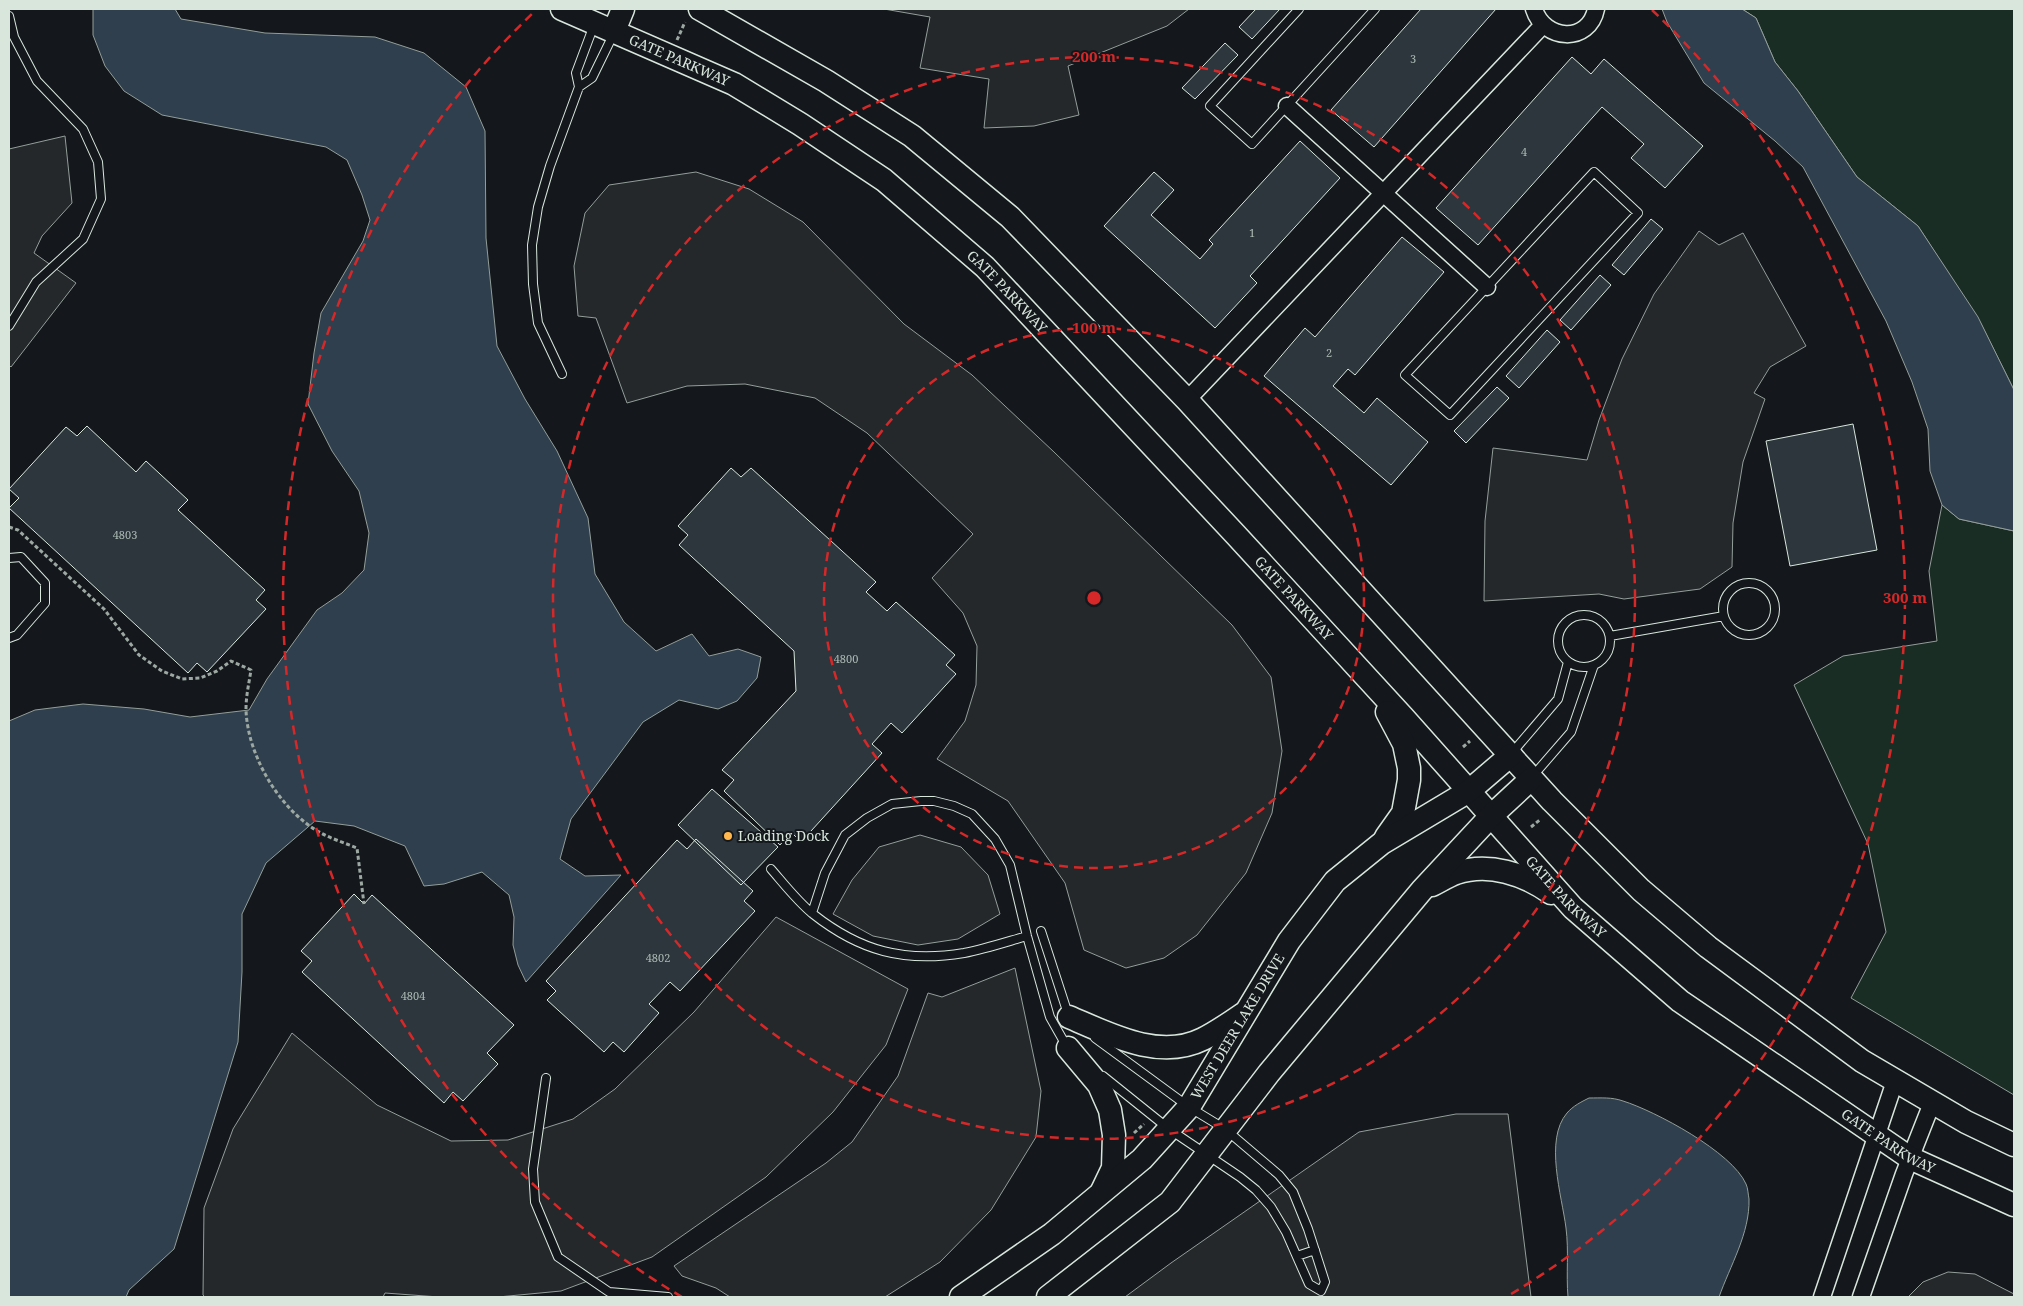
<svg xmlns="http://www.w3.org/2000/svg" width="2023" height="1306" font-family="'Noto Serif',serif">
	<rect width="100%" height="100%" fill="#14181c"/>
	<!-- green -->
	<path fill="#1a2d24" stroke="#939e99" d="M1742,9H2014V390L1981,324L1918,226L1857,177L1798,91L1775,62L1756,18Z
		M1942,505L1959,519L2014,531V1095L1851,998L1886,932L1868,844L1794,685L1843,656L1937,641L1929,571Z"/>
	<!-- parking -->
	<path fill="#24282b" stroke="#939e99" d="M884,9H1189L1167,26L1068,66L1079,115L1034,126L984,128L989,79L920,68L930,17Z
		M65,136L72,203L42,236L34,253L76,283L11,367L9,365V149Z
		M696,172L749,189L803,222L904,324L972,375L1054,452L1232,625L1271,677L1282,751L1272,813L1246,873L1197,935L1164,958L1126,968L1084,950L1065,883L1008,801L937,759L965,721L976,685L977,646L963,613L932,578L973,534L867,433L815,398L745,384L687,386L627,403L596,318L578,316L574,266L585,213L609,185Z
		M1699,231L1719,245L1743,233L1806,346L1770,367L1754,393L1765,399L1743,462L1733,523L1732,567L1700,589L1624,599L1599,594L1484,601L1485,521L1493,448L1587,460L1599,420L1622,359L1654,294Z
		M920,835L961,847L988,875L1000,914L958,939L918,945L873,936L833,914L852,880L879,847Z
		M776,917L908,989L886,1045L833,1112L766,1177L652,1257L561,1291L498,1297H439L385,1293L383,1297H205L203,1295L204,1208L233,1129L292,1033L377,1105L451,1141L508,1140L573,1119L615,1089L694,1012Z
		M1015,968L1041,1091L1036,1137L991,1210L940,1262L885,1297H730L716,1288L682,1276L674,1266L826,1163L852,1142L898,1076L928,993L942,997Z
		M1456,1114H1508L1531,1297H1125L1171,1263L1359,1132Z
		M1948,1272L1975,1274L2014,1294V1297H1908L1923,1282Z"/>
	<!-- water -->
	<path fill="#2f3f4d" stroke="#939e99" d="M93,9H175L181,19L265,33L375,37L424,53L466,87L485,131L486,238L497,346L525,399L557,451L588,518L595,574L624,622L656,651L692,634L709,656L738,649L761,657L757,678L737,701L718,709L679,700L643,722L571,819L560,859L585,876L621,875L526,982L518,965L513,945L514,917L509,895L482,872L444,884L424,886L405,846L354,826L315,821L266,863L242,914V972L238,1042L174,1249L129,1290L126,1297H9V721L35,710L83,704L144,709L190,717L249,710L267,679L317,610L342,593L364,570L369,533L359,491L332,451L308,404L314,353L321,313L363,241L370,220L362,195L347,160L326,147L162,115L124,91L105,66L93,35Z
		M1662,9H1742L1756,18L1775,62L1798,91L1857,177L1918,226L1978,317L2014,390V531L1959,519L1942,505L1930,471L1928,429L1912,382L1886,321L1803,167L1775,141L1704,83L1667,22Z
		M1589,1098C1601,1098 1612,1097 1623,1101C1655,1111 1732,1152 1746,1184C1748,1188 1748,1194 1749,1199C1750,1233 1730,1266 1719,1297H1568C1566,1274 1569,1251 1566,1228C1562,1196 1544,1140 1567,1113C1573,1106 1581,1102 1589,1098Z"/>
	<!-- building -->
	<path fill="#2c363c" stroke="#d8e6dc" d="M1256,9H1280L1252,39L1239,27Z
		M1421,9H1496L1374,147L1331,110Z
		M1225,43L1238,55L1195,99L1182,88Z
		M1572,57L1591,74L1604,59L1703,146L1665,188L1631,158L1644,144L1602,107L1478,245L1436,208Z
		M1300,141L1340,178L1250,276L1257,283L1215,328L1104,226L1154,172L1174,190L1151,215L1200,259L1213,244L1209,240Z
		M1651,219L1663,229L1624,275L1612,265Z
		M1402,237L1444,272L1355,375L1348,369L1333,386L1364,413L1377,398L1428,442L1391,485L1264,376L1305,328L1315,337Z
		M1600,275L1611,285L1571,330L1560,320Z
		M1547,330L1560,342L1519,388L1506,376Z
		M1497,387L1509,398L1466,443L1454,431Z
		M1853,424L1877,550L1790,566L1766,441Z
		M87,426L136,472L146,461L188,500L178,510L265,590L256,600L266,609L207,672L197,663L188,673L9,508L19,498L9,489L66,427L77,436Z
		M731,468L741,477L751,468L876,582L866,592L887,611L896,602L955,655L946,665L956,674L902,733L891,723L872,744L882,753L801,842L791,832L780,845L724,791L734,780L722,770L796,691L794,651L679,545L688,535L678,526Z
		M712,789L778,847L741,885L678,825Z
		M696,839L753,891L744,901L755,911L680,991L670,982L649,1004L659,1013L624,1052L613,1042L604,1052L547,1000L556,991L546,981L677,840L687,849Z
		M354,894L364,904L372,895L514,1025L487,1053L498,1064L463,1101L453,1092L444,1103L302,972L312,961L301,951Z"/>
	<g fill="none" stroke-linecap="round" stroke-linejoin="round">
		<defs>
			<path id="lane" d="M1299,9L1210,106L1252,144L1375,9
				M9,16L14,37L37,81L83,129L98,162L101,199L83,239L36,282L9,326
				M579,87L592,78L614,33
				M1594,172L1638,213L1450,415L1405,375Z
				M562,374L538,323L533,284L532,245L538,207L550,166L579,87L576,73L594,25
				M9,558L21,557L45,583V603L17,635L9,638
				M1723 609a26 26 0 1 1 52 0a26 26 0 1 1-52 0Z
				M1558 641a26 26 0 1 1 52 0a26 26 0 1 1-52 0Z
				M1610,636L1724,616
				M1511,754L1558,699L1568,662
				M1532,777L1571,732L1594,665
				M771,869C784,884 798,902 813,914C860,951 904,963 964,953C985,949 1006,942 1027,936
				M812,913L825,873L845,835L867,818L892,804L921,801H934L954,806L972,814L995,839L1010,865L1027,936L1050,1017L1067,1047
				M1041,931L1068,1014
				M1095,1038L1189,1107L1225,1129L1279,1175L1293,1192L1308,1229L1325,1282L1321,1291L1309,1284L1286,1232L1271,1207L1256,1190L1240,1177L1169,1129L1103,1076
				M546,1078L533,1169L535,1202L558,1257L609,1292L668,1297
				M1297,1256L1315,1250"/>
			<path id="street" d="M1534,9C1544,41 1589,44 1596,9
				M1287,106L1487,287
				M1187,400L1543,25
				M1822,1297L1895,1081
				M1861,1297L1904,1174L1932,1103"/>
			<g id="secondary">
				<path id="s1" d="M562,9L734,84L800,124L884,180L985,267L1235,534L1403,717L1573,908L1680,1001L1910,1158L2014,1205"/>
				<path d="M700,9L826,81L912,136L1010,217L1187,400L1552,801L1641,890L1708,947L1862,1061L1966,1122L2014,1145"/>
				<path d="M614,31L623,9"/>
				<path d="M1386,837L1403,813L1409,780V768L1404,744L1387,712"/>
				<path d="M1432,885C1440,881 1448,876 1456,873C1489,862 1524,874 1551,893"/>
				<path d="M1069,1017C1109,1034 1159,1061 1203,1039C1217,1032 1230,1023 1243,1014"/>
				<path d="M1068,1048L1099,1085L1110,1110L1114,1135L1113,1168L1102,1191"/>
				<path id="s2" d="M961,1297L1052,1234L1142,1159L1189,1107L1289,941L1335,881L1382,843L1469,791L1511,755"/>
				<path d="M1048,1297L1170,1202L1269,1073L1422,890L1490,817L1531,779"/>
			</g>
		</defs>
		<!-- lane casing -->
		<use href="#lane" stroke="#d8e6dc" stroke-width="10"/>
		<!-- street casing -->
		<use href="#street" stroke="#d8e6dc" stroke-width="19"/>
		<!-- secondary casing -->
		<use href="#secondary" stroke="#d8e6dc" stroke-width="25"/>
		<!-- path -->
		<path stroke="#9da8a2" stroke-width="3" stroke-dasharray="4 2.5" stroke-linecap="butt" d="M677,40L685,22
			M9,527L18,530L104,609L139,655L162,671L182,679L200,678L217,671L231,661L251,670C249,683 246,696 246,709C247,755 280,811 321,833C332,839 345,843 357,848L364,904
			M1463,747L1470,741
			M1531,827L1541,819
			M1134,1133L1144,1124"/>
		<!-- lane -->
		<use href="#lane" stroke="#14181c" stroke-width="8"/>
		<!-- street -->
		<use href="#street" stroke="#14181c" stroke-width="16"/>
		<!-- secondary -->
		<use href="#secondary" stroke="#14181c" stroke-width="22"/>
	</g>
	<!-- distance rings -->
	<g fill="none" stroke="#d62828" stroke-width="2.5" stroke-dasharray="9 6">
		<circle cx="1094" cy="598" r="270"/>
		<circle cx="1094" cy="598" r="541"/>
		<path d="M682 1297A811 811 0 0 1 536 10M1652 10A811 811 0 0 1 1506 1297"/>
	</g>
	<!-- markers -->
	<circle fill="#ffb74d" stroke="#14181c" stroke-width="2" cx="728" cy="836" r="5"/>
	<g text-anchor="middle" stroke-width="4" stroke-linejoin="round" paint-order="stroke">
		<!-- number labels -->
		<g font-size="11" fill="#adbab4">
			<text x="1413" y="63">3</text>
			<text x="1524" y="156">4</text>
			<text x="1252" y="237">1</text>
			<text x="1329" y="357">2</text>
			<text x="125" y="539">4803</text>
			<text x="846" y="663">4800</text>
			<text x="658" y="962">4802</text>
			<text x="413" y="1000">4804</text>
		</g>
		<!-- street labels -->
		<g font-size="14" fill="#d8e6dc" stroke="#14181c">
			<text dy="5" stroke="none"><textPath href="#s1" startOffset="128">GATE PARKWAY</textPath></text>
			<text dy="5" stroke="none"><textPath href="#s1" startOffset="532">GATE PARKWAY</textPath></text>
			<text dy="5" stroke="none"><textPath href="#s1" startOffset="952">GATE PARKWAY</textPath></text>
			<text dy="5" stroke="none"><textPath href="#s1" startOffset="1356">GATE PARKWAY</textPath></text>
			<text dy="5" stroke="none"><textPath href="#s2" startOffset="392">WEST DEER LAKE DRIVE</textPath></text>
			<text dy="5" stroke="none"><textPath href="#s1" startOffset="1762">GATE PARKWAY</textPath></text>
		</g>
		<!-- poi labels -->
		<g font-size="14" fill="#d8e6dc" stroke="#14181c" text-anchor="start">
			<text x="738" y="841">Loading Dock</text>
		</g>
	</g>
	<circle cx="1094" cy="598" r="8" fill="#d62828" stroke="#14181c" stroke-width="2.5"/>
	<g font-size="15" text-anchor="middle" font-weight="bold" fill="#d62828" stroke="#14181c" stroke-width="4" stroke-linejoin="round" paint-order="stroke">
		<text x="1094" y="62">200 m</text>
		<text x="1094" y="333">100 m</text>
		<text x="1905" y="603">300 m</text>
	</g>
	<!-- border -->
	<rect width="2023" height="1306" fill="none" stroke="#d8e6dc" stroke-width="20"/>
</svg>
